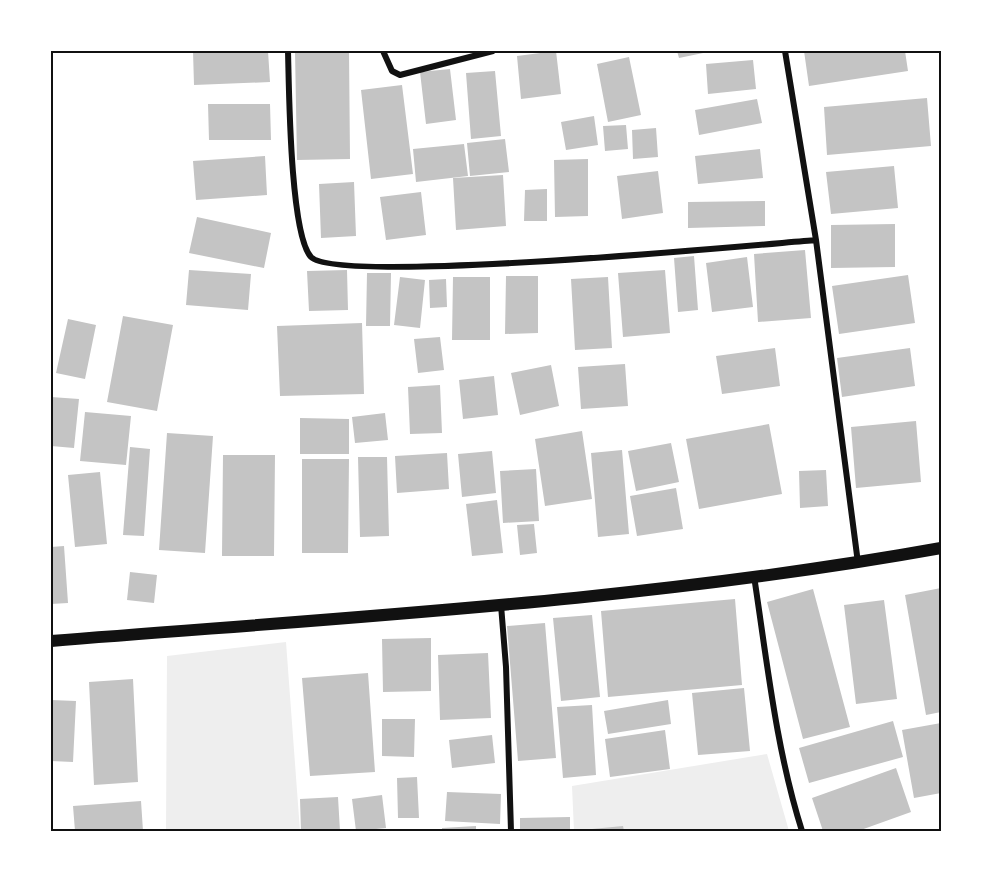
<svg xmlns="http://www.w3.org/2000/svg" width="992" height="882" font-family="'Alegreya Sans',sans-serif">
	<rect width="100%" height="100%" fill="#fff"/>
	<!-- green -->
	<path fill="#eee" d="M286,642L300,831H166L167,656Z
		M767,754L789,831H574L572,786Z"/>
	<!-- building -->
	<path fill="#c4c4c4" d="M193,51H268L270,82L194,85Z
		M295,51H349L350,159L297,160Z
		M556,51L561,94L521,99L517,56Z
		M677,51H708V52L679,58Z
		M804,51H905L908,71L809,86Z
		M629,57L641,115L608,122L597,64Z
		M753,60L756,89L708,94L706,64Z
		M450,69L456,120L426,124L420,72Z
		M495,71L501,136L471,139L466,73Z
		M402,85L413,174L371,179L361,90Z
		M927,98L931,146L827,155L824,107Z
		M757,99L762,123L699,135L695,110Z
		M208,104H270L271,140H209Z
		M594,116L598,145L566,150L561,122Z
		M626,125L628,149L605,151L603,126Z
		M656,128L658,157L633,159L632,130Z
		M505,139L509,172L470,176L467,143Z
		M464,144L468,176L416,182L413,149Z
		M760,149L763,178L698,184L695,156Z
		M265,156L267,195L196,200L193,161Z
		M588,159V216L555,217L554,160Z
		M894,166L898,208L831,214L826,172Z
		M658,171L663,213L622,219L617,176Z
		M503,175L506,226L456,230L453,178Z
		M354,182L356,236L321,238L319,184Z
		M547,189V221H524L525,190Z
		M421,192L426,235L386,240L380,197Z
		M765,201V226L688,228V202Z
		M197,217L271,233L264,268L189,253Z
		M895,224V267L831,268V225Z
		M805,250L811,318L758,322L754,254Z
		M694,256L698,310L678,312L674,258Z
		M747,257L753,307L712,312L706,263Z
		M189,270L251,274L248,310L186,305Z
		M347,270L348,310L309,311L307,271Z
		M665,270L670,333L623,337L618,273Z
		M367,273H391L390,326H366Z
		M908,275L915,323L839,334L832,286Z
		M506,276H538V333L505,334Z
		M400,277L425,280L420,328L394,325Z
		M453,277H490V340H452Z
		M608,277L612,348L575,350L571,279Z
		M446,279L447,307L430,308L429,280Z
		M123,316L173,325L157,411L107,402Z
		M68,319L96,325L85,379L56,373Z
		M362,323L364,394L280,396L277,326Z
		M440,337L444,370L418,373L414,339Z
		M775,348L780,386L722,394L716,356Z
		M910,348L915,386L842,397L837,358Z
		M625,364L628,406L581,409L578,367Z
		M551,365L559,406L520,415L511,373Z
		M494,376L498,415L463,419L459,380Z
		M440,385L442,433L410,434L408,387Z
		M51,397L79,399L74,448L51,446Z
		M85,412L131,416L126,465L80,461Z
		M385,413L388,440L355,443L352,417Z
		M300,418L349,419V454H300Z
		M916,421L921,482L856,488L851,427Z
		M769,424L782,494L699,509L686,439Z
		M582,431L592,499L545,506L535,439Z
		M167,433L213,436L205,553L159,550Z
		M671,443L679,482L636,491L628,451Z
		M130,447L150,449L144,536L123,535Z
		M622,450L629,534L598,537L591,453Z
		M492,451L496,493L462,497L458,454Z
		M447,453L449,489L397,493L395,456Z
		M223,455H275L274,556H222Z
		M358,457H387L389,536L360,537Z
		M302,459H349L348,553H302Z
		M536,469L539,521L503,523L500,471Z
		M826,470L828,506L800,508L799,471Z
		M100,472L107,544L75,547L68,475Z
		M676,488L683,529L637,536L630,496Z
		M497,500L503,553L472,556L466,504Z
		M534,524L537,553L520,555L517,525Z
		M64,546L68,603L51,604V547Z
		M130,572L157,575L154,603L127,600Z
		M941,588V712L926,715L905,595Z
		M813,589L850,727L803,739L767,602Z
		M735,599L742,685L608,697L601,611Z
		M884,600L897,699L856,704L844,605Z
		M592,615L600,697L561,701L553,618Z
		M545,623L556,758L518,761L507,626Z
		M431,638V691L383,692L382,639Z
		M488,653L491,718L440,720L438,655Z
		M368,673L375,772L310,776L302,678Z
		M133,679L138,782L94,785L89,682Z
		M744,688L750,751L698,755L692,693Z
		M51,700L76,701L73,762L51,761Z
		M668,700L671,724L608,734L604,711Z
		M592,705L596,775L563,778L557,707Z
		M382,719H415L414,757L382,756Z
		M893,721L903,757L809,783L799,748Z
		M941,723V793L914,798L902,730Z
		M665,730L670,769L610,777L605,739Z
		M492,735L495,763L452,768L449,740Z
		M896,768L911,812L858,831H823L812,798Z
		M417,777L419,818H398L397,778Z
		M447,792L501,794L500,824L445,821Z
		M382,795L386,828L356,831L352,799Z
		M338,797L340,831H301L300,799Z
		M141,801L143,831H75L73,806Z
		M570,817V831H520V818Z
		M476,826V831H442V828Z
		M623,826L624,831H592V829Z
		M404,829H435V831H404Z"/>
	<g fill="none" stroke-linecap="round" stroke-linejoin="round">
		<!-- minor -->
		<path stroke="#111" stroke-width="6" d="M288,51C289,87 290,235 311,257C339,285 753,245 816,240
			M383,51L392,71L400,75L493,51
			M785,51L816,240L858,563
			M754,576C767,661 776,749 802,831
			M501,605L506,667L511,831"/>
		<!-- secondary -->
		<path stroke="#111" stroke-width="12" d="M51,641C348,617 647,601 941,548"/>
	</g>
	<!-- border -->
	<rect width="992" height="882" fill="none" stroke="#ffffff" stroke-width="105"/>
	<rect x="52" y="52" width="888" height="778" fill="none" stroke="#111" stroke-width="2"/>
</svg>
